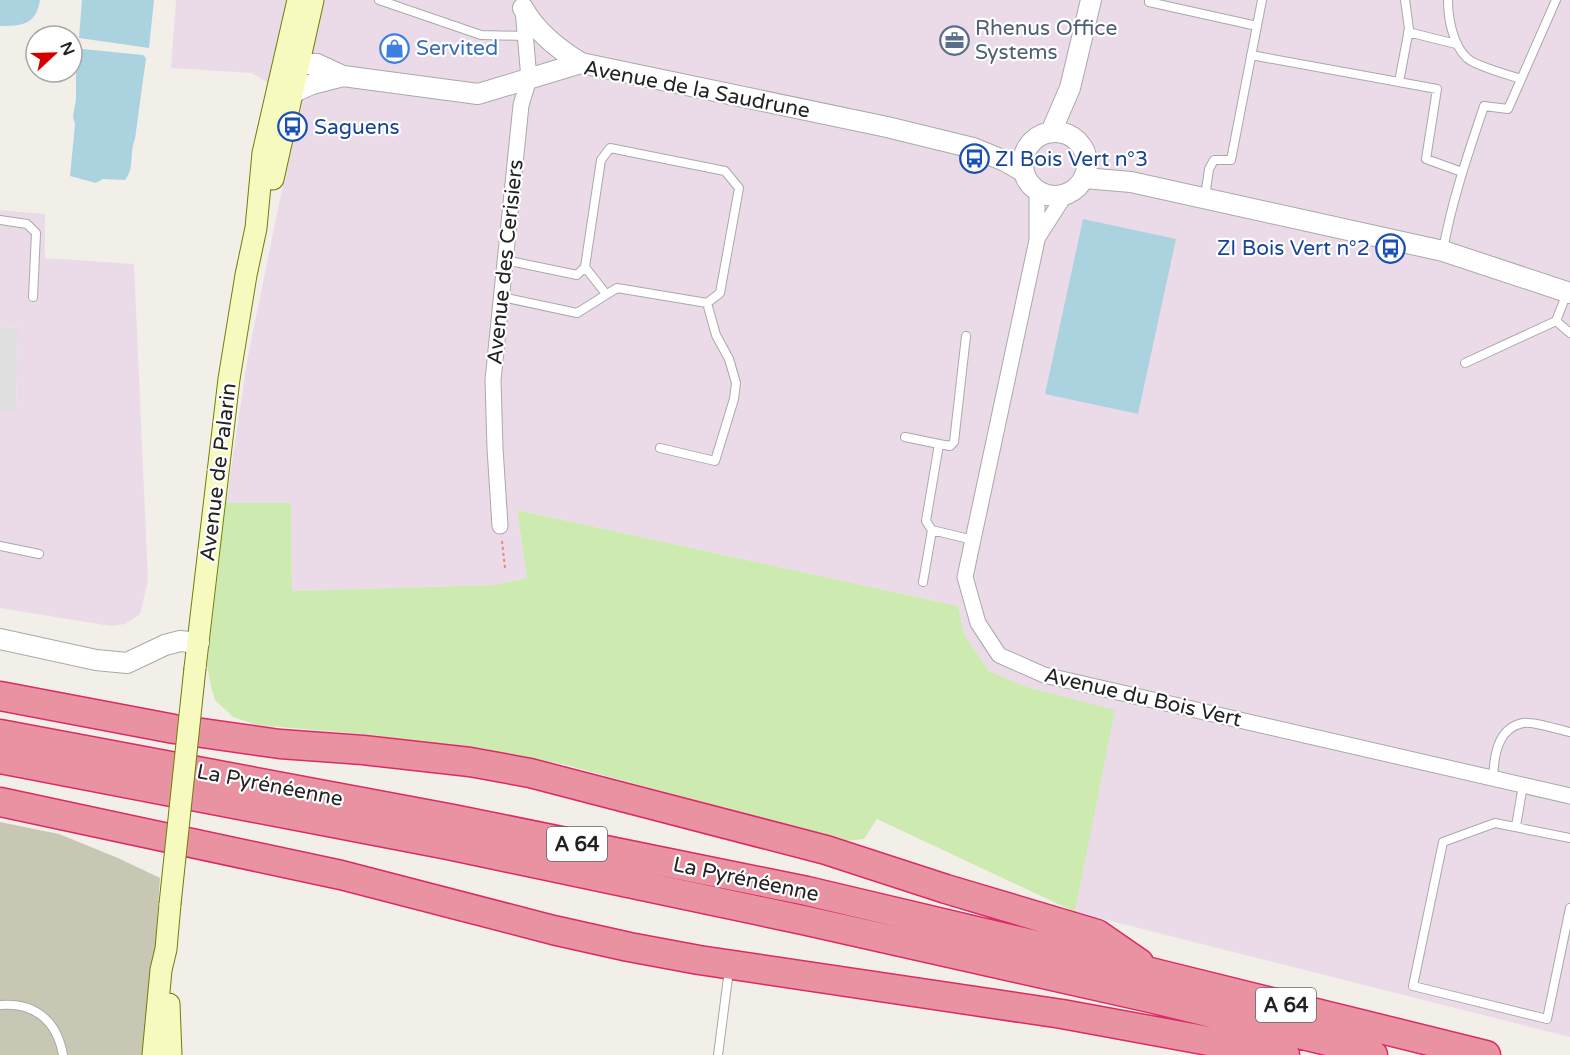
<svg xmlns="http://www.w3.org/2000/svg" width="1570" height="1055" font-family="'Varela Round',sans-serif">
	<rect width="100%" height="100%" fill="#f2efe9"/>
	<!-- residential -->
	<path fill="#e0dfdf" d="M0,327L18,328L16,410H0Z"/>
	<!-- industrial -->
	<path fill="#ebdbe8" d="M176,0H1570V1037L1075,912L1114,710L1024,686L989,671L964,634L958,606L517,510L527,578L493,585L292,591L291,503H226L247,361L288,160L302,103L252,73L171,68Z
		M0,210L45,214V258L134,264L148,581L140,614L125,624L111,626L0,608V410H16L18,328L0,327Z"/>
	<!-- construction -->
	<path fill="#c7c7b4" d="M0,822L59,834L118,858L160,878L148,1055H0Z"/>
	<!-- grass -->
	<path fill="#cdebb0" d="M226,503H291L292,591L493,585L527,578L517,510L958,606L964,634L989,671L1024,686L1115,710L1075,912L877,819L864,839L845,841L562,764L373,735L257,725L233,717L215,700L211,687L207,665Z"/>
	<!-- water -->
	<path fill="#aad3df" d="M0,0H40C36,25 22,26 0,26Z
		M82,0H154L149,48L79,38Z
		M83,49L143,55L146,58L135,139C129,153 135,168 125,180L103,179L96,183L70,176L75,124L73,117L76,99V58L78,52Z
		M1083,219L1176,239L1138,414L1045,394Z"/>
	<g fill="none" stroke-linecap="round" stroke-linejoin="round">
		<defs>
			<path id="service" d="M379,0L481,35L525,36
				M1149,0V2L1257,26
				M1448,0C1448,19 1453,45 1467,58C1475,66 1509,75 1521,79
				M1408,32L1456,44
				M1251,55L1437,89L1426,159L1462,172
				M1399,82L1409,29L1405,0
				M1205,197L1209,169L1214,160H1231L1262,0
				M0,220L27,224L36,233L33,297
				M1443,250C1452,200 1468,154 1484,106L1508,109L1556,0
				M585,267L606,294
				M1567,293L1556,321L1570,333
				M502,297L577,313L617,288L707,303L720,293L739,188L725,171L610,148L601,160L585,267L577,275L505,260
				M1465,363L1556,321
				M905,437L939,444
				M660,448L715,461L734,399L736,383L729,359L716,335L707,303
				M932,530L926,521L939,444L950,446L954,442L966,336
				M0,546L39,554
				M923,582L932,530L973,540
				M1493,778C1494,757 1497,728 1523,723C1533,721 1559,730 1570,732
				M1516,826L1523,785
				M1570,838L1495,823L1443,842L1413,986L1547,1019L1570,908
				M0,1005C35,1002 57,1021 63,1055
				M718,1055L729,970"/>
			<path id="minor" d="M1037,191V240L965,577L978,623L999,655L1044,675L1570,796
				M1038,237L1065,195
				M500,526L495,448L493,380L521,105L529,79L523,9"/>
			<path id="tertiary" d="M523,8C536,32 558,49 581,63
				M285,69L300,64H317L343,76L478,94L581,63L887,127L973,148L1005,161L1024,172
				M294,92L312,84L343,76
				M1023 164a32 32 0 1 1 64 0a32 32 0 1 1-64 0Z
				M1051,132L1070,88L1091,0
				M1084,178L1131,182L1443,251L1570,293
				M0,639L96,660L127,663L165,645L180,641L199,643"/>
			<path id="secondary" d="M273,179L313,0
				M195,668L229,379L246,275L256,228L263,153L298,0
				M169,1004L171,1055
				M153,1055L161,970L166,949L170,904"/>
			<path id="motorway" d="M0,696L174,729L280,744L363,750L470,762L530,773L826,850L946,889L1097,934L1139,963
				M0,734L453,819L807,891L1150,972L1486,1055
				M0,759L448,845L803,920L1150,998L1340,1044L1373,1055
				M0,802L341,875L553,930L629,947L699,960L1062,1014L1285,1055"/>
		</defs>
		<!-- service casing -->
		<use href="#service" stroke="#a9a9a9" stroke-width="10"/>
		<!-- minor casing -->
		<use href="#minor" stroke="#a9a9a9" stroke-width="17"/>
		<!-- tertiary casing -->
		<use href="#tertiary" stroke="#a9a9a9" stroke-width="22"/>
		<!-- secondary casing -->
		<use href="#secondary" stroke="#707d05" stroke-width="23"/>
		<!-- motorway casing -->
		<use href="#motorway" stroke="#dc2a67" stroke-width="31"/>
		<!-- path -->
		<path stroke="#fa8072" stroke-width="2" stroke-dasharray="3 3" stroke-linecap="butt" d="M502,541L505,568"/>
		<!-- service -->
		<use href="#service" stroke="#fff" stroke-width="8"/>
		<!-- minor -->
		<use href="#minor" stroke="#fff" stroke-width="15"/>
		<!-- tertiary -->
		<use href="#tertiary" stroke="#fff" stroke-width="20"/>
		<!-- secondary -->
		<use href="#secondary" stroke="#f7fabf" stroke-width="21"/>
		<!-- motorway -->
		<use href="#motorway" stroke="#e892a2" stroke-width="28"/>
		<defs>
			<path id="secondary-bridge" d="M170,904L195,668"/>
		</defs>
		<!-- secondary-bridge casing -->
		<use href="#secondary-bridge" stroke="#707d05" stroke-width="23" stroke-linecap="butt"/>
		<!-- secondary-bridge -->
		<use href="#secondary-bridge" stroke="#f7fabf" stroke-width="21"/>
	</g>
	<!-- icons -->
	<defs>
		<symbol id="office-ring" viewBox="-11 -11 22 22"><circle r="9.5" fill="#fff" stroke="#5c6f8a" stroke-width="1.5"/><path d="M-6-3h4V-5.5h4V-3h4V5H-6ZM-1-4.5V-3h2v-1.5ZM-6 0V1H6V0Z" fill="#5c6f8a"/></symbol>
		<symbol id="shop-ring" viewBox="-11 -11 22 22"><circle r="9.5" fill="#fff" stroke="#3f7fe0" stroke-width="1.5"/><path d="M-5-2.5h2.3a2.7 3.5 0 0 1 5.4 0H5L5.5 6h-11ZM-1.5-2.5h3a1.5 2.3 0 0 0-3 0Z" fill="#3f7fe0"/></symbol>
		<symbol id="bus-ring" viewBox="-11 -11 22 22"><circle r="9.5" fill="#fff" stroke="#1a4fb4" stroke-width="1.5"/><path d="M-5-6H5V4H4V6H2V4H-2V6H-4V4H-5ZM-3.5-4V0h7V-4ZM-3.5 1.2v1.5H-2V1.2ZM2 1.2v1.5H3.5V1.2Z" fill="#1a4fb4"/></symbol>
	</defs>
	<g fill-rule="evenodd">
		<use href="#office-ring" x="938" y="24" width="33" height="33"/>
		<use href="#shop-ring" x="378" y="32" width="33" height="33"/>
		<use href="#bus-ring" x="276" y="110" width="33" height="33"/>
		<use href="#bus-ring" x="958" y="142" width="33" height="33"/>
		<use href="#bus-ring" x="1374" y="232" width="33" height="33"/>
	</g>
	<g text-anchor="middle" stroke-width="4.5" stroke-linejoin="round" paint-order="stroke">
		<!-- shield labels -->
		<g fill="#fff" stroke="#646464" stroke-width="1.5">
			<rect x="547" y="827" width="60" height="34" rx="4.5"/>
			<rect x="1256" y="988" width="60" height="34" rx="4.5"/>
		</g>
		<g font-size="20" font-weight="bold" fill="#222">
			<text x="577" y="851">A 64</text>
			<text x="1286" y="1012">A 64</text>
		</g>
		<!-- service labels -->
		<g font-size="21" fill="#4e5e75" stroke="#fff" text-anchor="start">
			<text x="975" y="35">Rhenus Office<tspan x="975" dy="24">Systems</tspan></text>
		</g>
		<!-- shop labels -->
		<g font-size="21" fill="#366cbe" stroke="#fff" text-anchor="start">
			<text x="416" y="55">Servited</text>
		</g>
		<!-- street labels -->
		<g font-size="21" fill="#222" stroke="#fff">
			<text transform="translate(697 89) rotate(11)" y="7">Avenue de la Saudrune</text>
			<text transform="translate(505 262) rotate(-84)" y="7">Avenue des Cerisiers</text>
			<text transform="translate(218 472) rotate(-83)" y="7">Avenue de Palarin</text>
			<text transform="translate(1143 697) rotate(13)" y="7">Avenue du Bois Vert</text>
			<text transform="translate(270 785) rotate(11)" y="7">La Pyrénéenne</text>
			<text transform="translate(746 879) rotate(12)" y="7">La Pyrénéenne</text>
		</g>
		<!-- transit labels -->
		<g font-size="21" fill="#164399" stroke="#fff" text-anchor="start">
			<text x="314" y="134">Saguens</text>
			<text x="995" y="166">ZI Bois Vert n°3</text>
			<text x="1370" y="255" text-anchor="end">ZI Bois Vert n°2</text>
		</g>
	</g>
	<!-- north arrow -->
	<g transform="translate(54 54) rotate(68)"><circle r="28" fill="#ffffff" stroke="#a7a7a7" stroke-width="1.5"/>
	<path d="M0-4.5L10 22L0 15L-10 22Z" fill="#d40000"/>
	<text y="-9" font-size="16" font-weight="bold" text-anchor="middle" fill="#222222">N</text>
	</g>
</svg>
